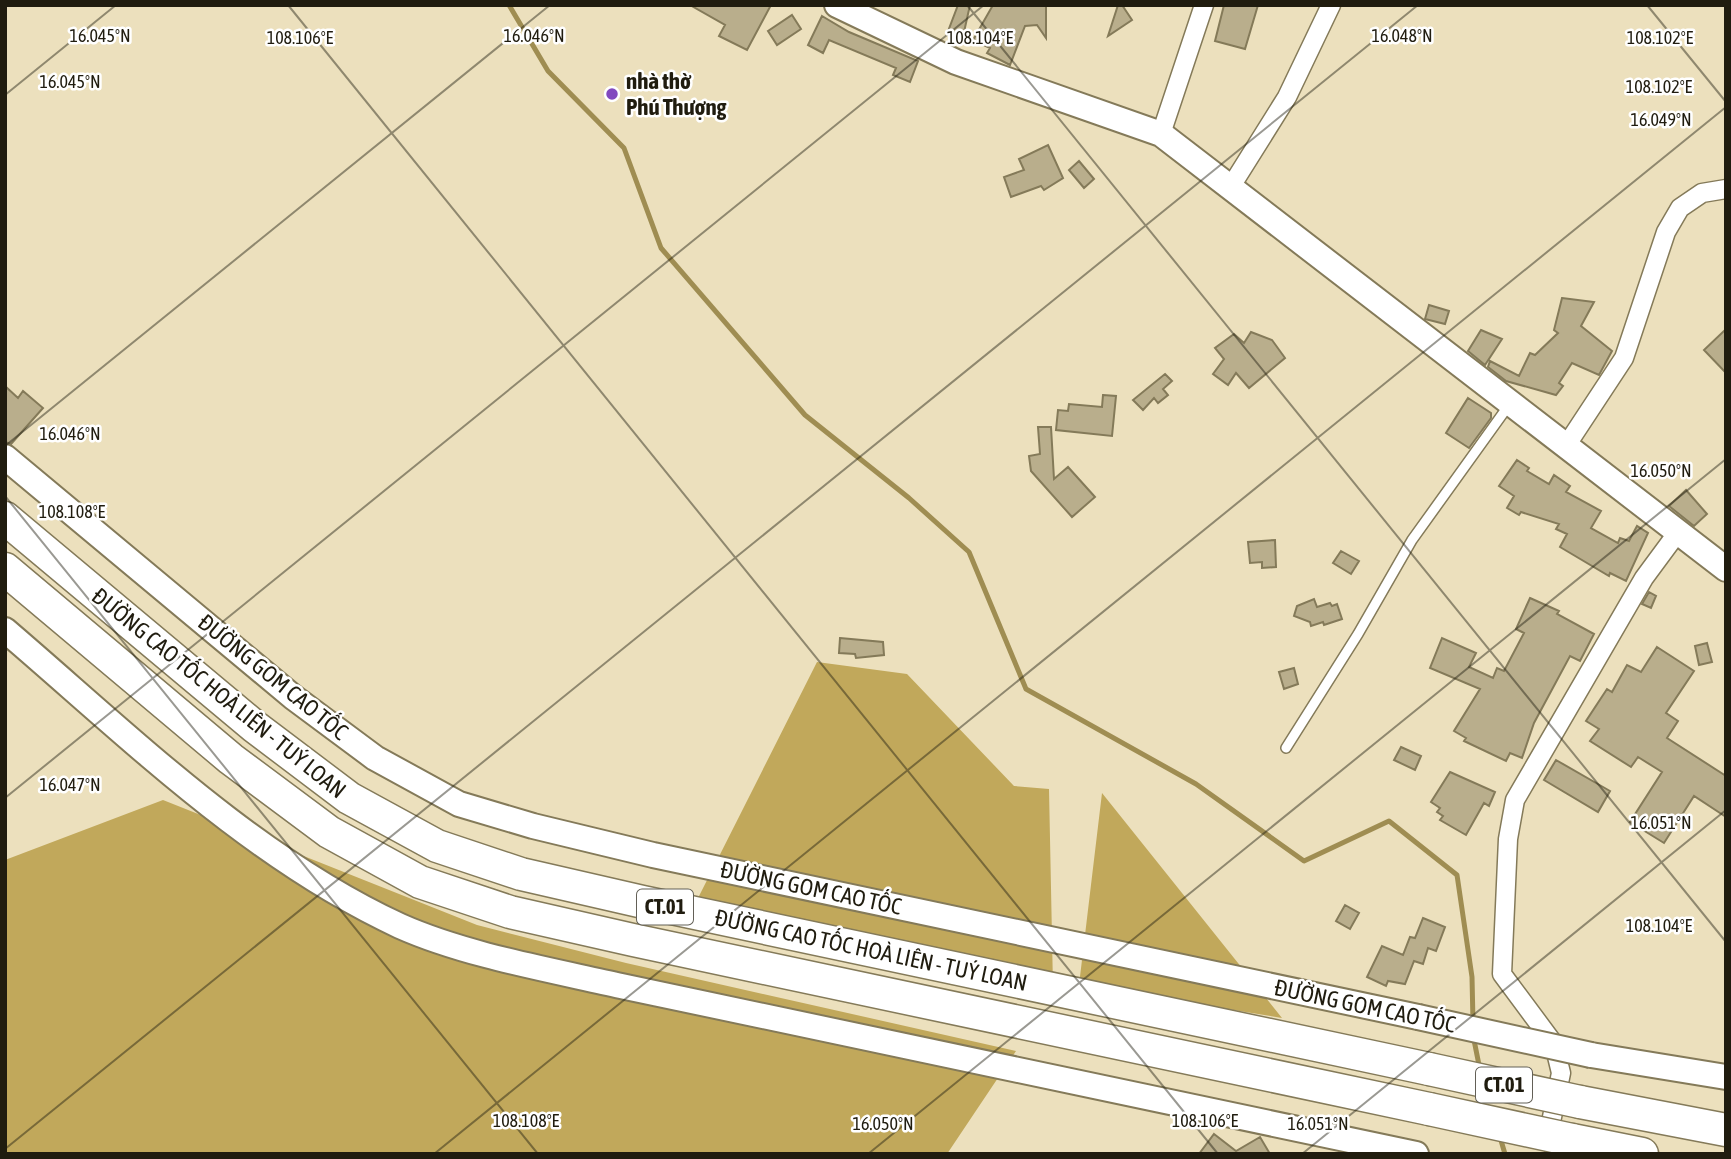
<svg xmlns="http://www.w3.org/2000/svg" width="1731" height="1159" font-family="'Asap Condensed',sans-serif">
	<rect width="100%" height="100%" fill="#ece0bd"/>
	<!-- forest -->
	<path fill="#c1a85b" d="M817,662L907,674L1014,786L1049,789L1053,987L695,904Z
		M1102,793L1282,1018L1079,985Z
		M163,800L477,925L626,963L1016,1051L947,1154H5V860Z"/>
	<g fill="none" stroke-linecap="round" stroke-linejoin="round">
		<!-- stream -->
		<path stroke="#9f8d52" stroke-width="5" d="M509,5L548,71L624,148L661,248L805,415L909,498L969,552L1026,689L1196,784L1304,861L1389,821L1457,875L1472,977L1473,1022
			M1473,1035L1480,1070
			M1500,1137L1505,1154"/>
	</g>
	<!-- building -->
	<path fill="#b9ae8c" stroke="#847a59" stroke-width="2" d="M690,5H771L747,50L719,36L725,25Z
		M958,5H970L962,41L947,34Z
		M993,5H1046V38L1037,25L1025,26L1010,65L987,53L990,48L973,40Z
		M1118,5H1122L1132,20L1108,36Z
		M1224,5H1258L1245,49L1215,41Z
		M792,15L801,29L777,45L768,31Z
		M822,16L849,32L918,61L910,82L893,75L896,68L829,40L823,53L808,45Z
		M1048,145L1063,178L1044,190L1041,186L1011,197L1004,177L1024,170L1019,159Z
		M1079,161L1094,179L1084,188L1069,170Z
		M1562,298L1594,302L1581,326L1612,351L1599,375L1572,363L1559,383L1563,386L1556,395L1506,381L1488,367L1490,361L1519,376L1530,353L1535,355L1558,333L1554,330Z
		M1429,305L1449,311L1445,324L1425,319Z
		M1726,329V373L1704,350Z
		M1481,330L1502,339L1485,365L1468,351Z
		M1251,332L1272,340L1285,358L1249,388L1236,373L1228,385L1213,374L1224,359L1215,348L1234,334L1244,343Z
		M1165,374L1172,381L1163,389L1168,395L1158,403L1154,398L1143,410L1133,400Z
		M5,386L18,398L23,391L43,408L11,444L5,442Z
		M1103,395L1116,396L1112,436L1056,430L1058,410L1068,411L1069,404L1102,407Z
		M1468,398L1491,413V418L1469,448L1446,433Z
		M1038,427H1051L1054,479L1068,467L1095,497L1072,517L1031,471L1029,456L1040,454Z
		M1517,460L1529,468L1527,471L1549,484L1554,475L1570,486L1566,492L1601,511L1591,528L1618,543L1620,538L1629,541L1637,526L1648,533L1626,581L1610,573L1609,576L1560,547L1567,534L1556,529L1559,524L1521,512L1519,515L1507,508L1514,496L1499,486Z
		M1686,490L1707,514L1694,526L1669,506Z
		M1275,540L1276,567L1262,568V562L1250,563L1248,542Z
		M1341,551L1359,561L1351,574L1333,563Z
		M1649,592L1656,596L1651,608L1642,604Z
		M1530,598L1559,611L1557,614L1594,634L1580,661L1570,656L1534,723L1522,758L1510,753L1506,761L1464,741L1466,738L1454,731L1480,689L1430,668L1442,638L1476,653L1469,667L1493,678L1497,668L1504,671L1524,633L1516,629Z
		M1314,599L1317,607L1330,603L1332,606L1337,604L1342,619L1324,625L1323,622L1311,626L1310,622L1294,616L1297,606Z
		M840,638L883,642L884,655L856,658L855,654L839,653Z
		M1707,643L1712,662L1699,665L1695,646Z
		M1657,647L1694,671L1666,713L1678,721L1667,738L1726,776V817L1694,796L1664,843L1630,822L1662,772L1638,757L1631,767L1590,741L1599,729L1586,721L1607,689L1612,692L1627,665L1641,672Z
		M1294,668L1298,684L1284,689L1279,672Z
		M1401,747L1421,756L1415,770L1394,760Z
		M1556,760L1610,791L1598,812L1544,780Z
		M1450,772L1495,792L1489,806L1484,803L1466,835L1440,820L1443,816L1437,812L1440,808L1431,802Z
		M1345,905L1359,913L1350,929L1336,921Z
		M1423,918L1445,927L1436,951L1428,948L1423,964L1414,961L1405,984L1388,981L1386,986L1367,977L1382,946L1403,955L1410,937L1415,938Z
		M1214,1134L1236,1151L1260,1137L1270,1154H1199Z"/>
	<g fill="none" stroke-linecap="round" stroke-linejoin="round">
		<defs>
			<path id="lane" d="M1286,748L1358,634L1412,540L1509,405"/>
			<path id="street" d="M1161,134L1204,5
				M1230,188L1287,97L1331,5
				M1566,446L1624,358L1666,232L1680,208L1702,193L1726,189
				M1555,1154L1550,1127L1561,1073L1554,1044L1502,974L1508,839L1515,800L1644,578L1678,532"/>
			<path id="secondary" d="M837,5L956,62L1161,134L1726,569
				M5,457L293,697L375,758L459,804L533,826L653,855L1418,1017
				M5,630C129,736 251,857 400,926C465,955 551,970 621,986L1416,1154
				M1591,1055L1726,1077"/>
			<path id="highway" d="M5,518L255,727L349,798L437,846L521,874L643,902L1429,1069
				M5,569L231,759L329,832L420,882L510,912L633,940L1429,1109
				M1580,1102L1726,1130
				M1572,1140L1642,1154"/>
		</defs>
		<!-- lane casing -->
		<use href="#lane" stroke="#847a59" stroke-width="12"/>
		<!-- street casing -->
		<use href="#street" stroke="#847a59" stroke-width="21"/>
		<!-- secondary casing -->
		<use href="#secondary" stroke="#847a59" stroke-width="28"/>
		<!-- highway casing -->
		<use href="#highway" stroke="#847a59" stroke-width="35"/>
		<!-- lane -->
		<use href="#lane" stroke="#fff" stroke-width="9"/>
		<!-- street -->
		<use href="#street" stroke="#fff" stroke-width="18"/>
		<!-- secondary -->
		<use href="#secondary" stroke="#fff" stroke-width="24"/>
		<!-- highway -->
		<use href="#highway" stroke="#fff" stroke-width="32"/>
		<defs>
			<path id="secondary-bridge" d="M1418,1017L1591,1055"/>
			<path id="highway-bridge" d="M1429,1069L1580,1102
				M1429,1109L1572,1140"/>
		</defs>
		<!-- secondary-bridge casing -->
		<use href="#secondary-bridge" stroke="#847a59" stroke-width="28" stroke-linecap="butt"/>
		<!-- highway-bridge casing -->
		<use href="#highway-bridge" stroke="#847a59" stroke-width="35" stroke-linecap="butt"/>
		<!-- secondary-bridge -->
		<use href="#secondary-bridge" stroke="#fff" stroke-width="24"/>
		<!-- highway-bridge -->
		<use href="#highway-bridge" stroke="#fff" stroke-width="32"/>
	</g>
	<!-- ticks -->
	<path fill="none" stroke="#201c0f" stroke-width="2" stroke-opacity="0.45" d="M288,5L1218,1154M967,5L1726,942M1647,5L1726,102M5,95L116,5M5,446L550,5M5,496L538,1154M5,798L984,5M5,1149L1418,5M434,1154L1726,107M868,1154L1726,459M1302,1154L1726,810"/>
	<!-- markers -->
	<circle fill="#8149bf" stroke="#fff" stroke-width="2.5" cx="612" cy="94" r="7"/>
	<g text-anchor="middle" stroke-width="5" stroke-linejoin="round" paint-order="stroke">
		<!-- shield labels -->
		<g fill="#fff" stroke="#636057" stroke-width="2">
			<rect x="637" y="889.5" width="56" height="35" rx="5"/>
			<rect x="1476" y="1067.5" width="56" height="35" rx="5"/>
		</g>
		<g font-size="21" font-weight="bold" fill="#201c0f">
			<text x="665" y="914">CT.01</text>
			<text x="1504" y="1092">CT.01</text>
		</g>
		<!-- poi labels -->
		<g font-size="23" font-weight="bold" fill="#201c0f" stroke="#fff" text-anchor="start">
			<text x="626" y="89">nhà thờ<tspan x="626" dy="26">Phú Thượng</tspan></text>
		</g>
		<!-- street labels -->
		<g font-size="23" fill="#201c0f" stroke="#fff">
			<text transform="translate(273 677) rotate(39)" y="8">ĐƯỜNG GOM CAO TỐC</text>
			<text transform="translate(219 693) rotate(39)" y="8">ĐƯỜNG CAO TỐC HOÀ LIÊN - TUÝ LOAN</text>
			<text transform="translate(811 888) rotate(12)" y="8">ĐƯỜNG GOM CAO TỐC</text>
			<text transform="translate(871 950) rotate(12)" y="8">ĐƯỜNG CAO TỐC HOÀ LIÊN - TUÝ LOAN</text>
			<text transform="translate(1365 1006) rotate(12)" y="8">ĐƯỜNG GOM CAO TỐC</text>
		</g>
	</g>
	<g font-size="18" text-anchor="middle" fill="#201c0f" stroke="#fff" stroke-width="5" stroke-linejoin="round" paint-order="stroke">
		<text x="100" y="42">16.045°N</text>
		<text x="534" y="42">16.046°N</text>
		<text x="1402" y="42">16.048°N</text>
		<text x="980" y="44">108.104°E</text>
		<text x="1660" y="44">108.102°E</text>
		<text x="300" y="44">108.106°E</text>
		<text x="70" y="88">16.045°N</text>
		<text x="1659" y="93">108.102°E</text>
		<text x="1661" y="126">16.049°N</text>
		<text x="70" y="440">16.046°N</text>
		<text x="1661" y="477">16.050°N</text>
		<text x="72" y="518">108.108°E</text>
		<text x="70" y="791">16.047°N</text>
		<text x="1661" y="829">16.051°N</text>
		<text x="1659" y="932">108.104°E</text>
		<text x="526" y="1127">108.108°E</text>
		<text x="1205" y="1127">108.106°E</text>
		<text x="883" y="1130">16.050°N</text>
		<text x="1318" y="1130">16.051°N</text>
	</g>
	<!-- border -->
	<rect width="1731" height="1159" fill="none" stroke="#201c0f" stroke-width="14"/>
</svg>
